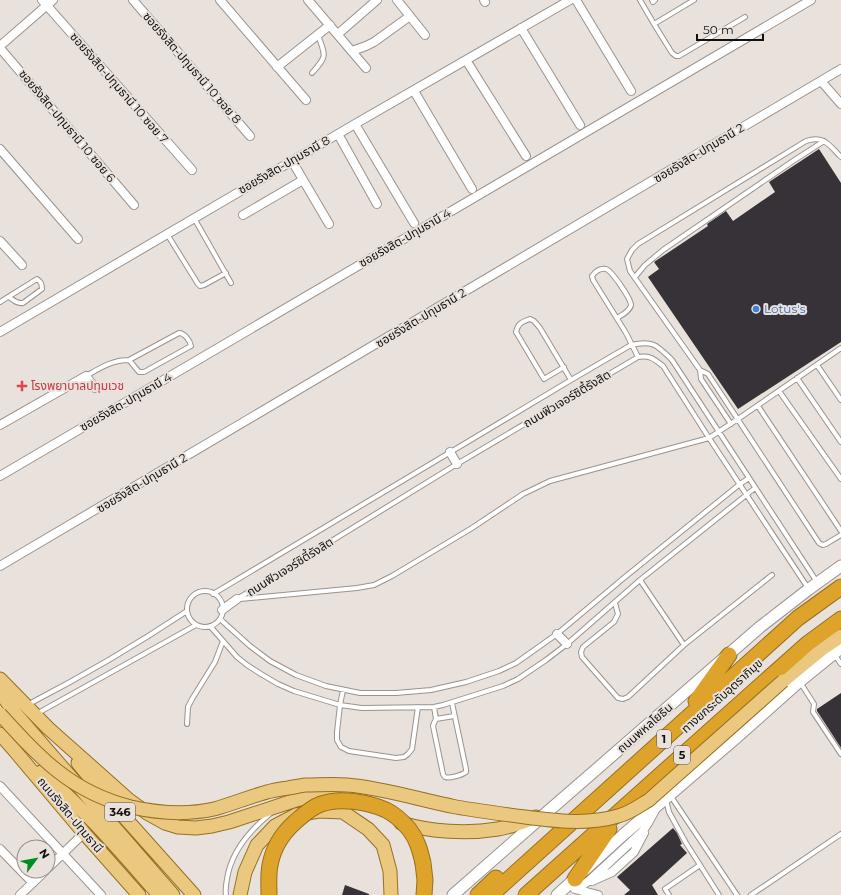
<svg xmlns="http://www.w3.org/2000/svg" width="841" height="895" font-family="Montserrat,'Noto Sans Thai',sans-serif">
	<rect width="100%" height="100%" fill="#e9e1db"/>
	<!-- building -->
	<path fill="#373237" d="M819,149L841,183V342L738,409L648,277L659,269L654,262L708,226L707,224L726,211L733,221L775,192L769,182Z
		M841,693V748L817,711V709Z
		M673,828L677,833L682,844L680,845L687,853L652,885L658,895H624L630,890L617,877Z
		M345,885L369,894V895H342Z"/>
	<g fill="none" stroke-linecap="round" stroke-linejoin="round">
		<defs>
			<path id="lane" d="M640,0L654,24L694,0
				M652,0L653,2L655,0
				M654,24L672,53L676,56H679L745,17
				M312,73C327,56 326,57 318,35
				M194,218L231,283
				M167,234L198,284L200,286L204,285L226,273
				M635,277L645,265L663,250L793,161L824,141
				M0,302L37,279C41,282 42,284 42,289L23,303C17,304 13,300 9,297
				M617,318C622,315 630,311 631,305C631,299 612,271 606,269C600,268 595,272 592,276L593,280L626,333L638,357
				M817,365L841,400
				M564,367L544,379L516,332C518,323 522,322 530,319L534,321L540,328L571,380
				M700,370L708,374L819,543L823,545L826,544L841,535
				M86,376C100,368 112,360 129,360L179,333C184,333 190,340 191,346L189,347L144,372H139L129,360
				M797,378L841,442
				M779,391L841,479
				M758,406L841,531
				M731,424L701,379L700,370L630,271L627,259L632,250L638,244L806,141C824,135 829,145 841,157
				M640,580L684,645L772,575
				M187 609a18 18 0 1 1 36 0a18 18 0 1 1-36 0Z
				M213,594L571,380L631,345C653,340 657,345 672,360L817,582
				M237,599L457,464L638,357C650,355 654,359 663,366L709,438L808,588
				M240,599L357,588L374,585L392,576L472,528L523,494L550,481L709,438L738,419L841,348
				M615,603L618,614L614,622L583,647L581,652L582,657L618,698L623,699L628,697L684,645
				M220,619L250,646L270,661L296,675L326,686L360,693H396L431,690L466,682L499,671L516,663L557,634L625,577L740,484L749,478
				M210,626L237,657L247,665L261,674L278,684L294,691L340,705L362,708L434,707L443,705L503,686L518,679L546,660L567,644L640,580L755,488
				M834,654L841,664
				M800,682L814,704L813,712L841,754
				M343,690L340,705L337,732V740L341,747L349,751L396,758L404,757L408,754L412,749L418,707
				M452,703L466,769V772C462,775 449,779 445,777C444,776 443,775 443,774L433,726L434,723L436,719L454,716
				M29,704C83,676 136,645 187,611
				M434,707L436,719
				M38,713L196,625
				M187,724L188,707L192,699L215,662L223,641
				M670,795L737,895
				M666,800L669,812L686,843L719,895
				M226,895C225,890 226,885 227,879C231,852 250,830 271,813
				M669,895L665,889L700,865
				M751,895L841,834"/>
			<path id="street" d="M42,0L192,170
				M133,0L250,136
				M220,0L306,100
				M308,0L366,68
				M397,0L425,35
				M484,0L485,2
				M576,0L631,91
				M521,28L580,125
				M338,34L377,0
				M0,46L53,0
				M0,48L134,205
				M352,51L366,46L374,42L410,16
				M466,60L526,156
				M277,67L330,25
				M821,81L841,104
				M414,91L472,189
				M355,124L414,223
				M338,134L377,204
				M0,149L78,239
				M292,161L329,224
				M243,215L303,180
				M0,241L22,265
				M0,332L355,124L570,0
				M0,425L86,376L95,388
				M450,452L457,464
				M0,476L811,0
				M0,566L841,69
				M222,610L237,599
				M557,634L567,644
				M0,786L101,895
				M0,849L33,883
				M48,868L84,833
				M592,881L612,872L634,852L644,833
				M575,889L598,895
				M577,889L590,880L642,832L648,823L655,810
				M20,895L45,871"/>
			<path id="secondary" d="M453,895L545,814L760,627L809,589L841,566
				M557,895L623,835L737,737L799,682L841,648"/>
			<path id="primary" d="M0,679L48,728L129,800L147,813L165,823L178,827L196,828L212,826L229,822L296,800C309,797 323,795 336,798
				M783,681L822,649L841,636
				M0,692L15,713L173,895
				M0,734L15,751L84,833L139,895
				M78,763L102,792L194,895
				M41,772C85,809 121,852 159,895
				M401,823C431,832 467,834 498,829C511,827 524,822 536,817
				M240,895L245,872L257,845L275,826L296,815L319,811L343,812L368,829L383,845L390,871L391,895"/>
			<path id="highway" d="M696,701L729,655
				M423,863L425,880L424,895
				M575,879L609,829
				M478,895L496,878
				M491,895L798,618L841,587
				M526,895L807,644L841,619"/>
		</defs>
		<!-- lane casing -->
		<use href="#lane" stroke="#9a938e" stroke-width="6"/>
		<!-- street casing -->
		<use href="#street" stroke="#9a938e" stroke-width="10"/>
		<!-- secondary casing -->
		<use href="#secondary" stroke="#9a938e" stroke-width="13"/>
		<!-- primary casing -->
		<use href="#primary" stroke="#967020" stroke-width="15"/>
		<!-- highway casing -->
		<use href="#highway" stroke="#967020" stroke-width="17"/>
		<!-- lane -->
		<use href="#lane" stroke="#fff" stroke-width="4"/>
		<!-- street -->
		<use href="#street" stroke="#fff" stroke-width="8"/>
		<!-- secondary -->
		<use href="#secondary" stroke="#fff" stroke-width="11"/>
		<!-- primary -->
		<use href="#primary" stroke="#ebc87f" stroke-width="13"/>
		<!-- highway -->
		<use href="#highway" stroke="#dda32a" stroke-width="15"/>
		<defs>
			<path id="primary-bridge" d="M0,714C40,758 71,792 131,807C158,813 187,815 214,809C232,804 249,797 267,792C274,790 281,789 288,788C294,787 299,786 305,785C319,785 333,784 347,785C384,788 420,800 456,807C479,811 502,814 525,817C556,821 588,825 618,816C630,813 639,806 649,800L783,681"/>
			<path id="highway-bridge" d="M269,895C269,885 268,875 270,865C273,849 282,834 294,823C302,816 310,808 321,804C340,797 368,802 386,810C394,814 403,822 409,829C417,839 420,850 423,863"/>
		</defs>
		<!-- primary-bridge casing -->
		<use href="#primary-bridge" stroke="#967020" stroke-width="15" stroke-linecap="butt"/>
		<!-- highway-bridge casing -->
		<use href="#highway-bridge" stroke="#967020" stroke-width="17" stroke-linecap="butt"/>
		<!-- primary-bridge -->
		<use href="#primary-bridge" stroke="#ebc87f" stroke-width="13"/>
		<!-- highway-bridge -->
		<use href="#highway-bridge" stroke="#dda32a" stroke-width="15"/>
	</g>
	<!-- markers -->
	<circle fill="#3f7fe0" stroke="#e9e1db" stroke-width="1.5" cx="756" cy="309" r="4"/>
	<path fill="#e0444e" stroke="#e9e1db" stroke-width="1.5" d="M20 380h4v4h4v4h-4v4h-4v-4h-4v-4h4z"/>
	<g text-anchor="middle" stroke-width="4" stroke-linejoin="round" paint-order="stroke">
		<!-- shield labels -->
		<g fill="#e9e1db" stroke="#524f4c" stroke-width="1">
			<rect x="657" y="730" width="14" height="18" rx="3"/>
			<rect x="674" y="746" width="16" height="18" rx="3"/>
			<rect x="105" y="803" width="30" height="18" rx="3"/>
		</g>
		<g font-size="11" font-weight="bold" fill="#12100e">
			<text x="664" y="743">1</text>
			<text x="682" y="759">5</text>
			<text x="120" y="816">346</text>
		</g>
		<!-- street labels -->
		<g font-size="12" fill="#12100e" stroke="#e9e1db">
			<text transform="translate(192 68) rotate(49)" y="4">ซอยรังสิต-ปทุมธานี 10 ซอย 8</text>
			<text transform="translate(119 88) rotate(49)" y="4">ซอยรังสิต-ปทุมธานี 10 ซอย 7</text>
			<text transform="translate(67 126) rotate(50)" y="4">ซอยรังสิต-ปทุมธานี 10 ซอย 6</text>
			<text transform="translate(699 153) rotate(-31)" y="4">ซอยรังสิต-ปทุมธานี 2</text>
			<text transform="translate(284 165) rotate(-30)" y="4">ซอยรังสิต-ปทุมธานี 8</text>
			<text transform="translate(405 238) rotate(-30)" y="4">ซอยรังสิต-ปทุมธานี 4</text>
			<text transform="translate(421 318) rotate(-31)" y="4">ซอยรังสิต-ปทุมธานี 2</text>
			<text transform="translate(567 399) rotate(-31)" y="4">ถนนฟิวเจอร์ซิตี้รังสิต</text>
			<text transform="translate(126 402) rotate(-30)" y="4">ซอยรังสิต-ปทุมธานี 4</text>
			<text transform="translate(142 483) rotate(-31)" y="4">ซอยรังสิต-ปทุมธานี 2</text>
			<text transform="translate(290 567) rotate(-32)" y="4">ถนนฟิวเจอร์ซิตี้รังสิต</text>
			<text transform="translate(722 696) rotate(-42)" y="4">ทางยกระดับอุตราภิมุข</text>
			<text transform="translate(645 728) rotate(-41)" y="4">ถนนพหลโยธิน</text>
			<text transform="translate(70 815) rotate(50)" y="4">ถนนรังสิต-ปทุมธานี</text>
		</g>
		<!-- shop labels -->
		<g font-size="12" fill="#366cbe" stroke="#e9e1db" text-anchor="start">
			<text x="764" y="313">Lotus's</text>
		</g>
		<!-- health labels -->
		<g font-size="12" fill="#be3a42" stroke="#e9e1db" text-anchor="start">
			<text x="31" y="390">โรงพยาบาลปทุมเวช</text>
		</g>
	</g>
	<!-- north arrow -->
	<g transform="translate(36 859) rotate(58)"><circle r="19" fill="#e9e1db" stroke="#938d89"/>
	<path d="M0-3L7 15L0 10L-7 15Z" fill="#008e20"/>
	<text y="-6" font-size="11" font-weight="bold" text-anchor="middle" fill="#12100e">N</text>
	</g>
	<!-- scale -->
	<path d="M697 34v6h66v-6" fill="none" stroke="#12100e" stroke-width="2"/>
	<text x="703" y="34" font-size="12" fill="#12100e" stroke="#e9e1db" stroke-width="3" paint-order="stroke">50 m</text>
</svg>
